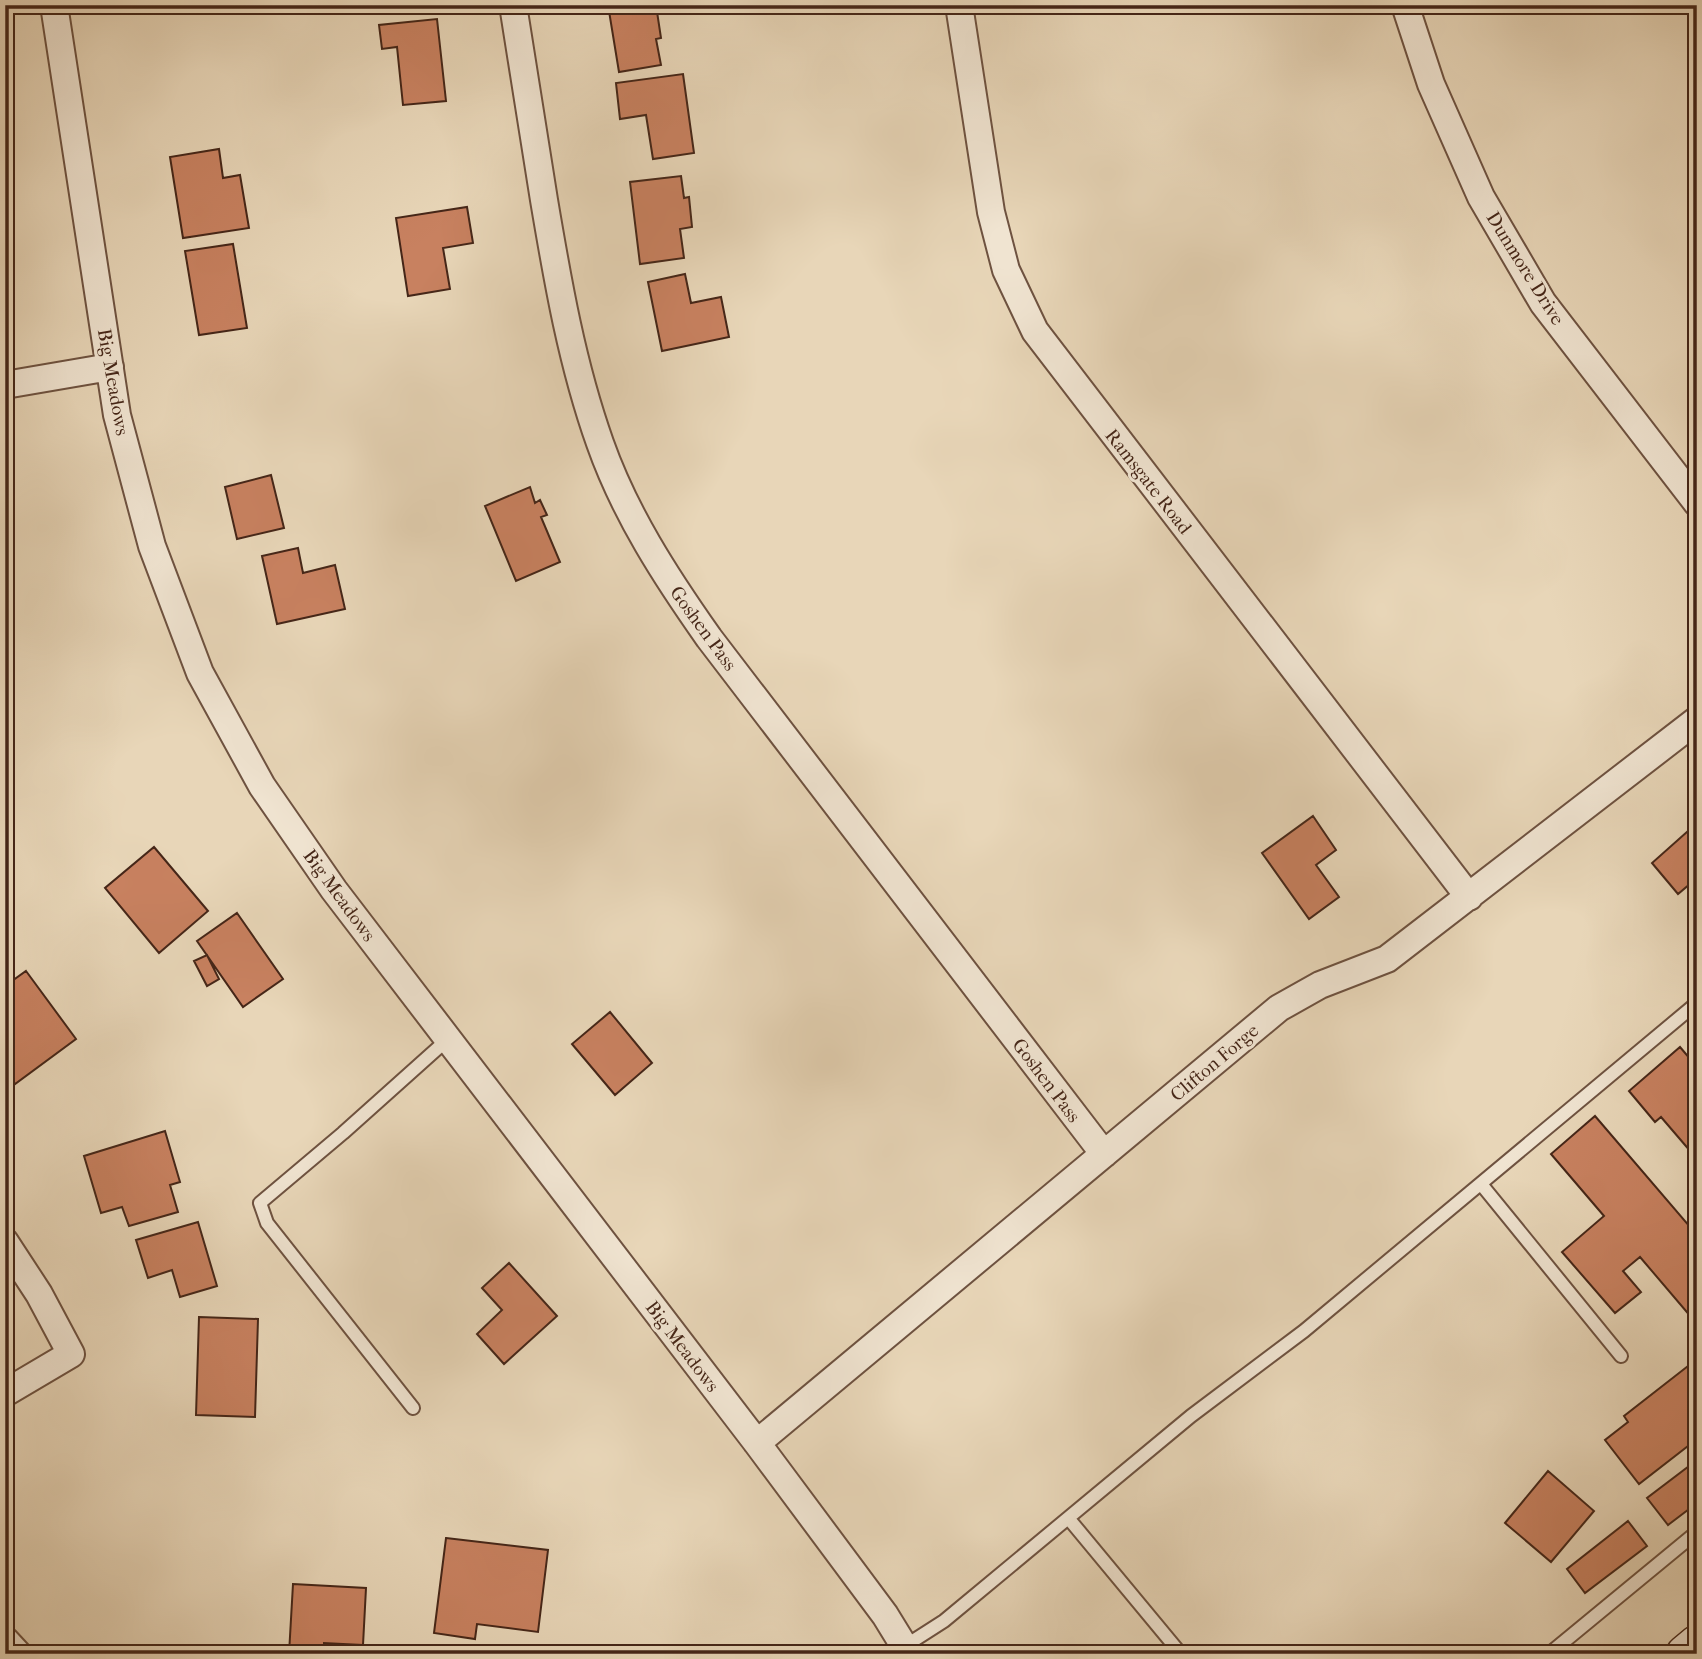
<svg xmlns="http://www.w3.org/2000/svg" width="1702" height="1659" font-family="'IM FELL French Canon',serif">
	<rect width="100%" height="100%" fill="#e8d6b8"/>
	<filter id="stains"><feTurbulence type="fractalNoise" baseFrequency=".00286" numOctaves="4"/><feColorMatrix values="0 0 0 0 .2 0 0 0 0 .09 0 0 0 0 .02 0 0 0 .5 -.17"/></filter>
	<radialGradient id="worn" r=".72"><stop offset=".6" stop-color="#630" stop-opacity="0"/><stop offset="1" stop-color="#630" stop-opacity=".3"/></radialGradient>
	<!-- building -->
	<path fill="#c88160" stroke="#452618" stroke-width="2" d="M608,5H656L661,38L656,39L661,65L619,72Z
		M437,19L446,101L403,105L397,47L382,49L379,25Z
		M683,74L694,153L653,159L646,115L620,119L616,83Z
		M219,149L223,178L240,175L249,228L183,238L170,157Z
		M681,176L684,198L689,197L692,227L680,229L684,258L640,264L630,182Z
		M467,207L473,243L443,248L450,289L408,296L396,218Z
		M233,244L247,328L199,335L185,251Z
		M685,274L691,303L721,297L729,337L662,351L648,282Z
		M271,475L284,528L237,539L225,487Z
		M530,487L535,503L540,500L547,515L541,517L560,562L516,581L485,506Z
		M298,548L303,573L335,565L345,609L277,624L262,556Z
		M1313,816L1336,850L1316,865L1339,897L1309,919L1262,853Z
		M1697,823V878L1678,894L1652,863Z
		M154,847L208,911L159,953L105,888Z
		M237,913L283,979L243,1007L197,941Z
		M207,955L219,979L207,986L194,961Z
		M26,971L76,1039L15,1084L5,1071V986Z
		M610,1012L652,1063L615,1095L572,1044Z
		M1680,1047L1697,1067V1159L1661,1117L1655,1122L1629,1091Z
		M1595,1116L1697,1235V1324L1640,1257L1623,1271L1641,1292L1615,1313L1562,1252L1604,1216L1551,1154Z
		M165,1131L180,1182L170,1185L178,1212L129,1226L122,1207L101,1213L84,1156Z
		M198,1222L217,1286L180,1297L172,1270L148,1278L136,1240Z
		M509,1263L557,1316L504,1364L477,1334L502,1310L482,1288Z
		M199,1317L258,1319L255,1417L196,1415Z
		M1697,1359V1439L1639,1484L1605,1440L1628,1422L1624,1416Z
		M1697,1460V1503L1668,1525L1647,1498Z
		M1548,1471L1594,1511L1551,1562L1505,1523Z
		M1628,1521L1647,1546L1585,1593L1567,1569Z
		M446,1538L548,1550L538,1632L477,1624L475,1639L434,1633Z
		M293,1584L366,1588L363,1645L324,1643V1654H289Z"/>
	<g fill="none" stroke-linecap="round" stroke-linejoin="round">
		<defs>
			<path id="service" d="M1481,1184L1621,1356
				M413,1408L267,1223L260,1203L343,1133L448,1039
				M1069,1519L1181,1654
				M905,1646L944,1621L1191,1416L1304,1331L1697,1003
				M1549,1654L1697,1532"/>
			<path id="minor" d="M54,5L117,415L152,546L200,673L262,786L334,890L757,1443L885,1615L909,1654
				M513,5C523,70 534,135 544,200C558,283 572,364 600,443C625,514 666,577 709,638L1104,1154
				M959,5L991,212L1006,270L1035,331L1469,897
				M1405,5L1431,84L1481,197L1543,303L1697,503
				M5,385L110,367
				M5,1242L39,1294L71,1354L5,1393
				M757,1443L1279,1008L1320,985L1387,959L1697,720
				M5,1640L18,1654"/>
			<path id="secondary" d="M1685,1654L1697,1644"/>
		</defs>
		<!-- service casing -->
		<use href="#service" stroke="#6e5240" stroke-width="16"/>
		<!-- minor casing -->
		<use href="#minor" stroke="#6e5240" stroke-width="30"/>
		<!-- secondary casing -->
		<use href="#secondary" stroke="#452618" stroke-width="40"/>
		<!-- service -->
		<use href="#service" stroke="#f0e4d1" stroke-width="12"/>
		<!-- minor -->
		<use href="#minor" stroke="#f0e4d1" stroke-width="26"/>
		<!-- secondary -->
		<use href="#secondary" stroke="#f0e4d1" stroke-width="37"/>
	</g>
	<g text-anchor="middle" stroke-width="6" stroke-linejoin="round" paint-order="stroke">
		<!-- street labels -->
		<g font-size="19" fill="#452618" stroke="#f0e4d1">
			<text transform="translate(1526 268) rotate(58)" y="7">Dunmore Drive</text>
			<text transform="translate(114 382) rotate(80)" y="7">Big Meadows</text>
			<text transform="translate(1149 481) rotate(52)" y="7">Ramsgate Road</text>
			<text transform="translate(704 628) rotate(54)" y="7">Goshen Pass</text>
			<text transform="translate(340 895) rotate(54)" y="7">Big Meadows</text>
			<text transform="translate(1214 1062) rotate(-40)" y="7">Clifton Forge</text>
			<text transform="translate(1047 1080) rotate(53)" y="7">Goshen Pass</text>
			<text transform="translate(683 1346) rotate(53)" y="7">Big Meadows</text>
		</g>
	</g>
	<!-- margin -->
	<rect width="1702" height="1659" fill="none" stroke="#e8d6b8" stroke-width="28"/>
	<rect x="7" y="7" width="1688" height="1645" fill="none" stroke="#452618" stroke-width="3.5"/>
	<rect x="14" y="14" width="1674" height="1631" fill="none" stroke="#452618" stroke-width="2"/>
	<rect width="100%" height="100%" filter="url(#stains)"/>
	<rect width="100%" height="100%" fill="url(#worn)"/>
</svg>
